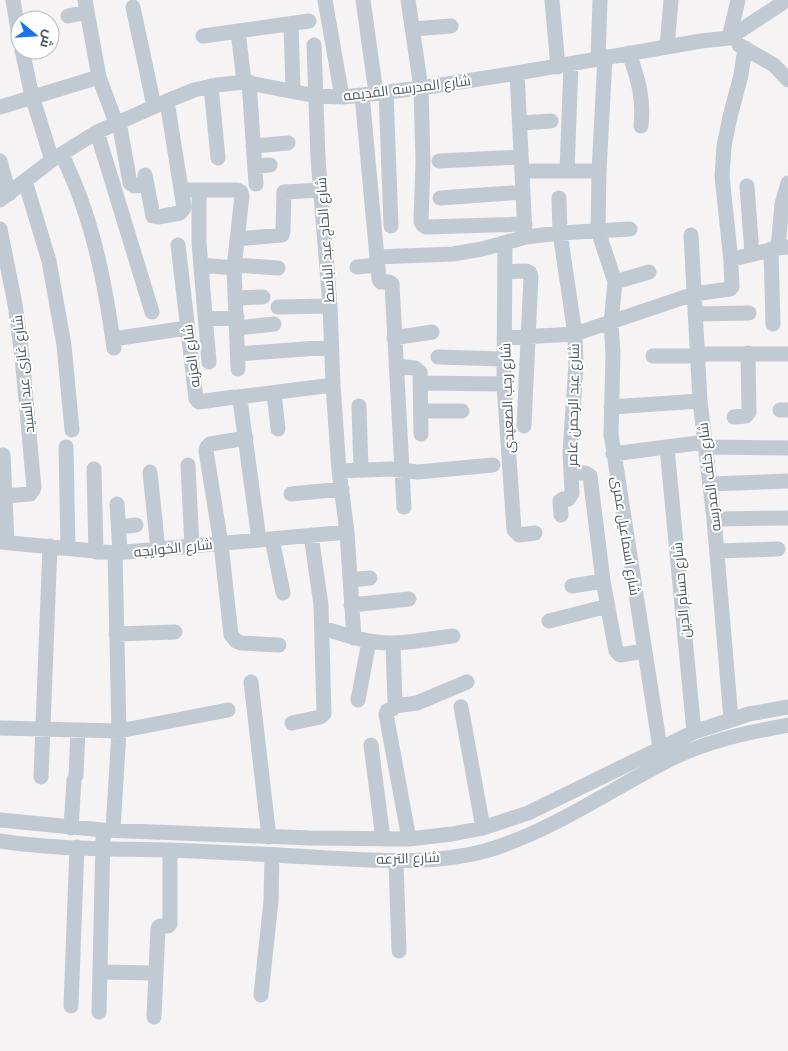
<svg xmlns="http://www.w3.org/2000/svg" width="788" height="1051" font-family="Arial,Cairo,sans-serif">
	<rect width="100%" height="100%" fill="#f5f3f3"/>
	<g fill="none" stroke-linecap="round" stroke-linejoin="round">
		<!-- minor -->
		<path stroke="#c1cad2" stroke-width="15" d="M13,0L20,43
			M85,0L99,77L116,123
			M325,0L342,97
			M363,0L376,93
			M408,0L421,88L423,162L421,222L423,225L426,227L525,224
			M552,0L558,67
			M133,7L154,106
			M68,16L87,12
			M291,24L293,91
			M413,29L451,26
			M238,31L244,82
			M203,36L309,21
			M729,38L738,0
			M314,45L318,158L330,306L333,385L339,471L347,532L354,638
			M739,45L774,65L788,80
			M667,47L671,0
			M22,50L32,96L52,160
			M629,53C638,79 644,98 641,126
			M605,58L599,171L598,231L615,282L611,323L613,353L611,434L660,748
			M598,59L600,0
			M517,73L525,234
			M249,82L256,184
			M211,86L218,158
			M386,92L391,226
			M362,95L379,279L381,282H389L392,284L404,507
			M0,107L99,77
			M119,122L130,183L134,186L147,184
			M520,123L551,121
			M97,132L152,312
			M253,146L288,143
			M62,154C70,173 79,192 85,212C100,256 108,303 114,348
			M0,161L9,194
			M439,161L521,157
			M255,166L270,165
			M522,171H599
			M567,171L571,64
			M145,175L153,216L158,217L180,213L184,208L167,101
			M25,181L49,261L64,345L72,430
			M747,186L752,254
			M181,190H237L241,192L242,196L234,268L238,369
			M199,190V243L209,362
			M440,198L523,192
			M559,198L560,233L575,334L576,364L570,452L572,493L568,499H563L560,501L561,515
			M0,200L52,160L97,132L167,101L194,90L217,85L244,82L316,96L342,97L362,95L421,88L517,73L701,41L729,38L787,0
			M0,229L15,304L22,356L34,488L30,494L5,496
			M691,235L700,401L714,519L731,719
			M237,239L282,235L283,231L284,192L321,190
			M505,243L504,384L514,530L519,535L535,533
			M178,245L196,399L199,402L234,397L240,400L259,540
			M778,248L782,204L788,183
			M771,249L773,324
			M377,257L453,254L482,249L526,237L560,233L630,229
			M731,261L722,176L724,146L730,117L741,75L745,48
			M201,265L234,268
			M235,265L278,268
			M357,267L377,265
			M505,272L526,271L530,273L531,276L524,426
			M615,282L649,272
			M235,298L263,297
			M278,307L330,306
			M695,314L749,313
			M206,319L237,317
			M237,328L274,324
			M394,338L432,332
			M504,338L575,334L694,294L730,289L732,287L731,264L733,259L778,248L788,247
			M113,339L187,328
			M238,354L331,347
			M697,354H788
			M653,356H697
			M438,357L504,359
			M396,366L415,368L420,372L421,434
			M420,383L504,384
			M274,393L278,429
			M238,397L333,385
			M359,406L361,469
			M611,407L700,401
			M780,410H788
			M421,411H462
			M734,417L746,416L749,412L748,353
			M246,438L210,444L207,447L206,451L221,544L231,635L236,641L241,643L279,645
			M66,447L68,548
			M706,447L788,448
			M667,448L694,732
			M613,454L705,442
			M3,455L7,542
			M188,465L192,547
			M94,469L96,552
			M339,471L391,469L418,472L493,465
			M150,472L158,550
			M571,473H585L590,476L603,581L616,651L620,655L644,651
			M710,484L788,481
			M291,494L342,489
			M117,504L120,553
			M714,519L788,518
			M119,527L136,525
			M272,539L283,593
			M0,542L115,553L347,532
			M717,551L778,549
			M350,580L370,578
			M572,586L603,581
			M351,605L409,599
			M549,621L608,606
			M323,628C345,635 367,643 391,643C412,643 433,638 453,636
			M116,634L175,632
			M393,643L395,704L394,708L387,711L386,714L409,839
			M251,682L269,837
			M358,700L369,641
			M395,706L417,703L467,682
			M461,707L483,828
			M292,723L320,717L324,714L321,605L311,535
			M0,728L119,731L228,710
			M371,745L383,839
			M76,776L78,730
			M41,777L50,546
			M0,820L103,830L310,838L409,839L452,834L483,828L528,813L694,732L749,714L788,707
			M71,828L74,780
			M113,830L119,731L115,553
			M0,841C63,851 128,848 192,851C237,853 283,855 328,858C382,861 442,865 495,848C555,828 607,792 663,763C702,742 745,733 788,725
			M396,861L399,951
			M100,972L156,973
			M261,995L271,901L272,855
			M71,1006L77,847
			M99,1012L103,839
			M154,1017L158,928L160,926H168L170,924V850"/>
	</g>
	<g text-anchor="middle" stroke-width="4" stroke-linejoin="round" paint-order="stroke">
		<!-- street labels -->
		<g font-size="14" fill="#4a5661" stroke="#fff">
			<text transform="translate(407 88) rotate(-7)" y="5">شارع المدرسه القديمه</text>
			<text transform="translate(325 240) rotate(-94)" y="5">شارع الحاج عبد الباسط</text>
			<text transform="translate(191 356) rotate(-97)" y="5">شارع العزبه</text>
			<text transform="translate(23 374) rotate(-96)" y="5">شارع غازى عبد السيد</text>
			<text transform="translate(507 398) rotate(-92)" y="5">شارع رجب الصعيدى</text>
			<text transform="translate(573 405) rotate(-89)" y="5">شارع عبد الرحمن عامر</text>
			<text transform="translate(709 477) rotate(-97)" y="5">شارع خلف المدرسه</text>
			<text transform="translate(626 536) rotate(81)" y="5">شارع اسماعيل عمرى</text>
			<text transform="translate(173 548) rotate(-6)" y="5">شارع الخوايجه</text>
			<text transform="translate(681 590) rotate(-95)" y="5">شارع حسام الدين</text>
			<text transform="translate(408 858) rotate(-2)" y="5">شارع الترعه</text>
		</g>
	</g>
	<!-- north arrow -->
	<g transform="translate(35 35) rotate(108)"><circle r="24" fill="#ffffff" stroke="#b7bbc0"/>
	<path d="M0-4L9 19L0 12L-9 19Z" fill="#1a73e8"/>
	<text y="-8" font-size="14" font-weight="bold" text-anchor="middle" fill="#4a5661">ش</text>
	</g>
</svg>
